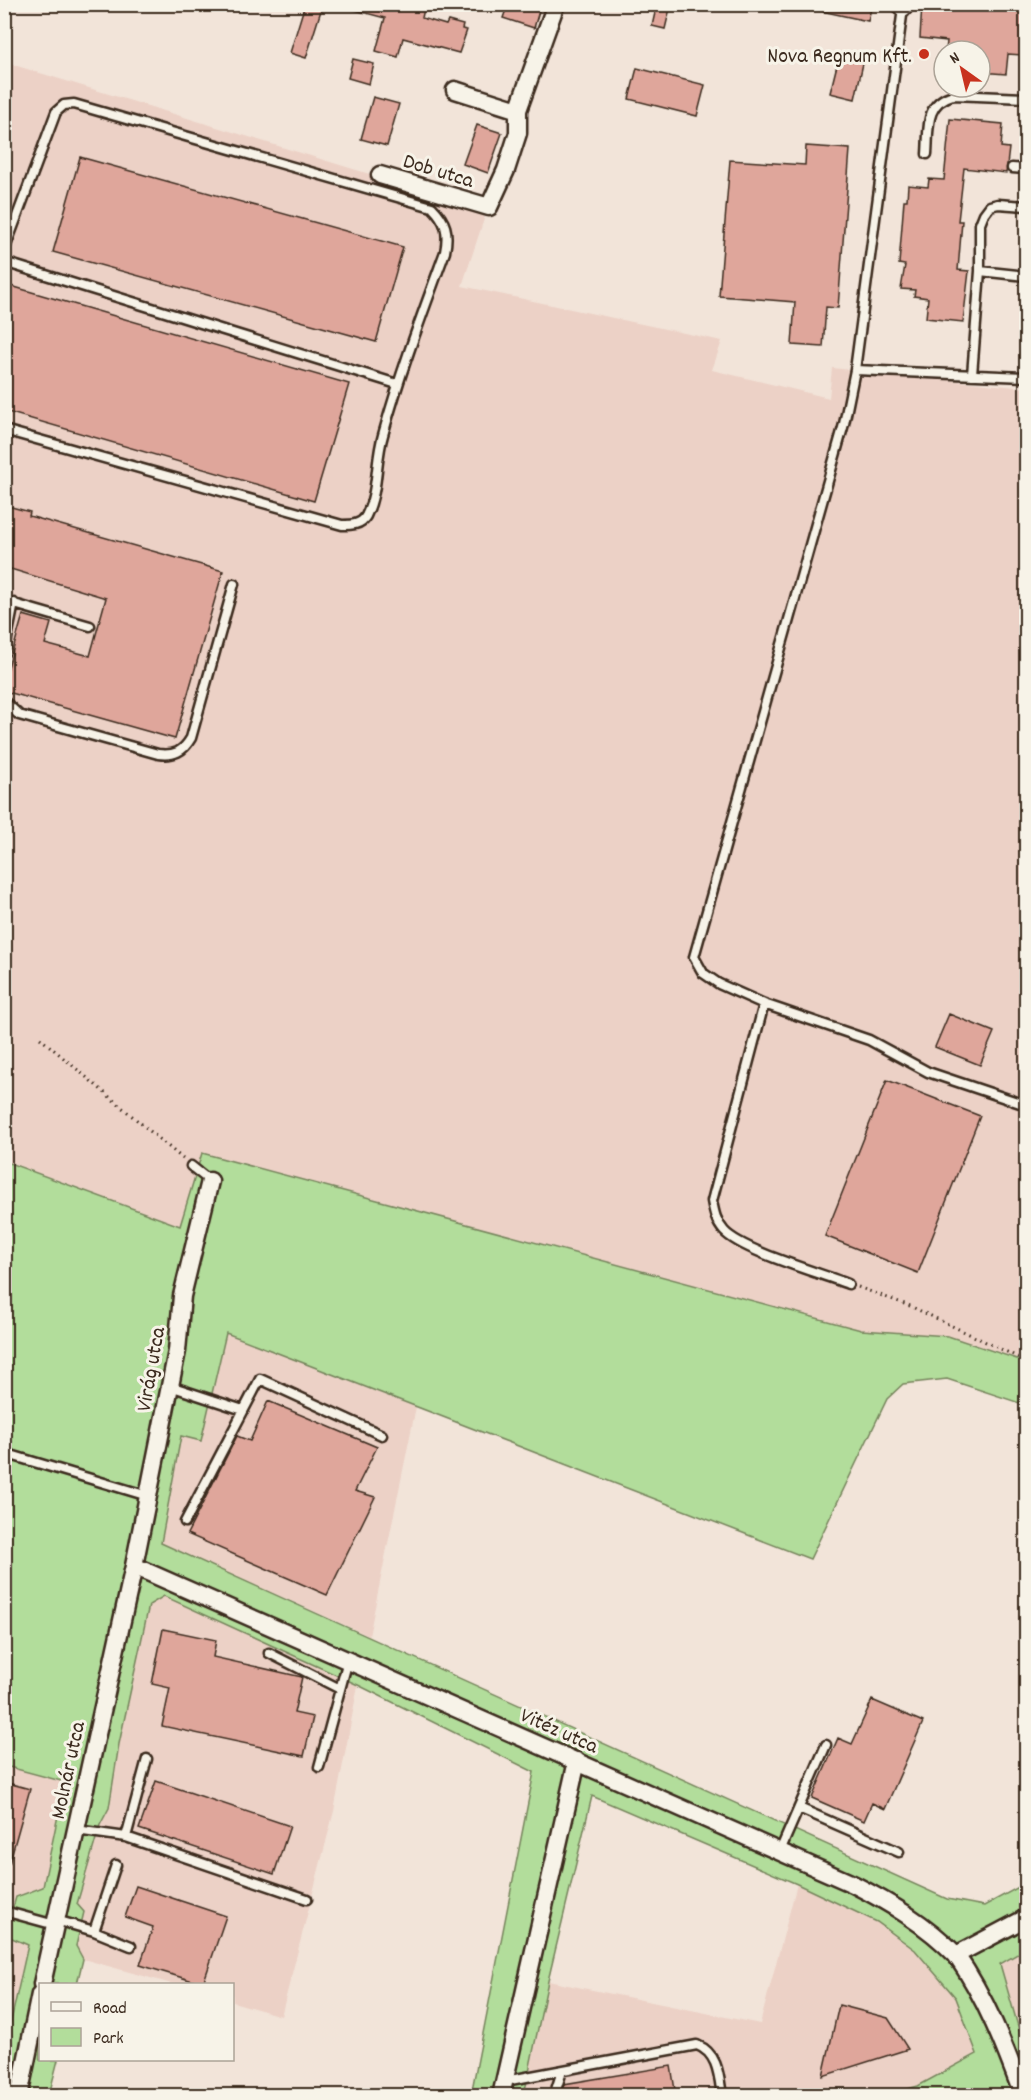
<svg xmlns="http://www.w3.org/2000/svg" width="1031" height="2100" font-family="Dekko,sans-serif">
	<rect width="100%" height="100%" fill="#f2e4d9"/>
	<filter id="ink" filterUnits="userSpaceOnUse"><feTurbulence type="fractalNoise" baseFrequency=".0167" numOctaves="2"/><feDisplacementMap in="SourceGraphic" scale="12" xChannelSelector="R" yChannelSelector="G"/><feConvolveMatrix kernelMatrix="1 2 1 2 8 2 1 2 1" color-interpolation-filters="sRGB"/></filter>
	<g filter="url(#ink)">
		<!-- built -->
		<path fill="#ecd1c6" d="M4,62L487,210L462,286L722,341L712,370L829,398L832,368L1026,388V1362L948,1336L861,1330L203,1153L181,1226L5,1161Z
			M226,1333L416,1407L369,1636L161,1543L181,1436L201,1441Z
			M164,1596L358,1685L334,1811L281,2016L233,2002L232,1984H172L83,1959L76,1946L84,1912L77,1904L100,1825L109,1808L119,1744L149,1605Z
			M5,1766L65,1782L43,1887L6,1935L29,1944L5,2048Z
			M797,1884L877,1922L915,1950L956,1998L977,2055L918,2086L887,2095L524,2096L548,1981L760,2024Z
			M1026,1949V2042L1022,2040L1000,1964Z"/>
		<!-- green -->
		<path fill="#b2dd9b" stroke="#76845c" stroke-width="1.5" d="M202,1153L861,1330L948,1336L1026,1362V1405L947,1379L903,1384L887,1399L810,1559L226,1333L201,1441L181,1436L161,1543L947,1899L984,1906L1026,1883V1949L1000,1964L1022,2040L1026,2042V2095H887L918,2086L977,2054L956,1998L915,1950L877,1922L797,1884L592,1796L548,1981L524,2095H471L534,1772L358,1685L164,1596L149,1605L119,1744L109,1808L100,1825L77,1904L84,1912L76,1946L83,1959L77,1984H40V2060H58L49,2095H5V2048L28,1945L5,1935L16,1897L43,1887L65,1782L5,1766L4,1161L180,1226Z"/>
		<!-- building -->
		<path fill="#dfa69b" stroke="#3b2a1e" stroke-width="1.5" d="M305,4H323L306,58L290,53Z
			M351,4H425L422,18L446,25L448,21L463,25L462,29L467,30L459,53L403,38L398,57L376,51L385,18L351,9Z
			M508,4H541L534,28L503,18Z
			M657,4H671L665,29L652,26Z
			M822,4H872L868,21L821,11Z
			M922,4H954L1025,10L1022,55L1008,54L1006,74L980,72V51H946L947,41L920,38Z
			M840,53L864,59L855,99L830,93Z
			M353,59L374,64L369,84L348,78Z
			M637,68L705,85L697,116L629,99Z
			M373,97L399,104L387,146L361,139Z
			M950,119L1003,124L1001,147L1009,148L1006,173L964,168L958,221H962L958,270L969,271L963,322L926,318L928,298L914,296L915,290L901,289L905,265L899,264L904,200H907L908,185L928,187L929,179L944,180Z
			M477,125L502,133L488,173L463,164Z
			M806,146L850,149L838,308L826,307L823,347L792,345L795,302L719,296L730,160L805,165Z
			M80,157L403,247L376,342L53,252Z
			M4,284L349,384L314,501L4,411Z
			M4,505L30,512L29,516L223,571L175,739L4,691V681L23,615L51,623L45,644L90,656L106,598L4,567Z
			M949,1014L994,1032L980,1065L935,1047Z
			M887,1080L980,1116L918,1273L825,1236Z
			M268,1401L377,1447L355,1491L375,1497L327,1595L187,1534L237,1436L250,1441Z
			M163,1629L216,1640L213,1657L302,1677L294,1713L313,1717L304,1756L162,1726L170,1688L152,1684Z
			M872,1700L923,1722L885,1809L872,1803L864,1821L812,1798L838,1738L852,1744Z
			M156,1781L290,1826L274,1874L139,1829Z
			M4,1782L30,1789L9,1864H4Z
			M136,1886L226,1916L203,1984L140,1965L153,1927L125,1917Z
			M839,2005L888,2018L908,2049L823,2076Z
			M671,2066L676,2096H561L564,2084Z"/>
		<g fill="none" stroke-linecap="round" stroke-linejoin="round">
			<defs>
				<path id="service" d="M903,8L855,370L844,424L694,957L703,973L719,984L764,1004L869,1040L928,1072L1026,1105
					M927,154C929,129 924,103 953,95L1026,98
					M1012,168L1026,169
					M4,251L56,112L64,105L74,104L432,207C446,221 449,232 445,252C423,312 400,373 383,435C375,462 379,490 366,516C361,525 351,525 342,525L4,430
					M4,262L397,384
					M980,271L1026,276
					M855,370L1026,377
					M972,375L980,271V224L984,214L990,206L998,204L1026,206
					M4,601L90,626
					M4,653L14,603
					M4,701L19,715L158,754C174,756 183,752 191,738L234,584
					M764,1004L712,1201C714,1212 716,1222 724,1231C742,1251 820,1273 848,1284
					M191,1166L210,1181
					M170,1386L243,1410
					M4,1453L148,1496
					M185,1522L260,1379L382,1435
					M269,1653L340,1689
					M319,1767L348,1660
					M799,1808L899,1852
					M76,1830L126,1837L307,1899
					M126,1837L147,1759
					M780,1851L826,1745
					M4,1911L55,1925
					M56,1920L94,1931L131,1946
					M94,1931L116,1865
					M505,2081L697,2045C718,2053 719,2076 722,2096
					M4,2094L9,2096
					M554,2096L562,2071"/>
				<path id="minor" d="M902,4L903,8
					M455,90L518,110
					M380,175L489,207L506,170L518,133V110L556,4
					M134,1566L853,1884C890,1903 926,1924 956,1955
					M42,1984L134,1566L177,1351L182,1296L210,1181
					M19,2096L40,1994
					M501,2096L577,1761
					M1023,2096C1005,2047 986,1998 956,1955L1026,1918"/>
			</defs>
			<!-- service casing -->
			<use href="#service" stroke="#3b2a1e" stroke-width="13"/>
			<!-- minor casing -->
			<use href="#minor" stroke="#3b2a1e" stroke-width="21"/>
			<!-- path -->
			<path stroke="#3b2a1e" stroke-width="3" stroke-dasharray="1.5 4.5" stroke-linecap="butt" d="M40,1038L183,1159
				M858,1287L910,1306L1026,1361"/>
			<!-- service -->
			<use href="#service" stroke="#f7f3e8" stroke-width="8"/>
			<!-- minor -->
			<use href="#minor" stroke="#f7f3e8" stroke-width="16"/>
		</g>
	</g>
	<!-- markers -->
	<circle fill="#c8321e" stroke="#f7f3e8" stroke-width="2" cx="924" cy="54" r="6"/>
	<g text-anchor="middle" stroke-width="6" stroke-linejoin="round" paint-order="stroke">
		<!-- poi labels -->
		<g font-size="22" fill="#3b2a1e" stroke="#f7f3e8" text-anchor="end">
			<text x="912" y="62">Nova Regnum Kft.</text>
		</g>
		<!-- street labels -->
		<g font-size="22" fill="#3b2a1e" stroke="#f7f3e8">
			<text transform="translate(439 169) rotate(17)" y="8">Dob utca</text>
			<text transform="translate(149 1369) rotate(-80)" y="8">Virág utca</text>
			<text transform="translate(560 1729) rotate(24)" y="8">Vitéz utca</text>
			<text transform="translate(66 1770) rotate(-78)" y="8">Molnár utca</text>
		</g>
	</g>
	<!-- margin -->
	<rect width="1031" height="2100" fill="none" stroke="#f7f3e8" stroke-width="24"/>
	<rect x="12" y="12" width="1007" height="2076" fill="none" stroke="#3b2a1e" stroke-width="2" filter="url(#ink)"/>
	<!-- legend -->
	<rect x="39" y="1983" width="195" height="78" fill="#f7f3e8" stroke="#aca397" stroke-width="1.5"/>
	<rect x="51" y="2002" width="30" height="9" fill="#f7f3e8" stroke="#aca397" stroke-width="1.5"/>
	<text x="93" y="2013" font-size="18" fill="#3b2a1e">Road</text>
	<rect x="51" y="2028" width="30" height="18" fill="#b2dd9b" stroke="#aca397" stroke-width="1.5"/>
	<text x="93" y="2043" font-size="18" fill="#3b2a1e">Park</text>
	<!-- north arrow -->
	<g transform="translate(962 69) rotate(326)"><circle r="28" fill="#f7f3e8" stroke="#aca397" stroke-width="1.5"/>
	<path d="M0-4.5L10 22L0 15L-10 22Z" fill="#c8321e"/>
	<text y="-9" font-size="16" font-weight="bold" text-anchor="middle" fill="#3b2a1e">N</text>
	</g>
</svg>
